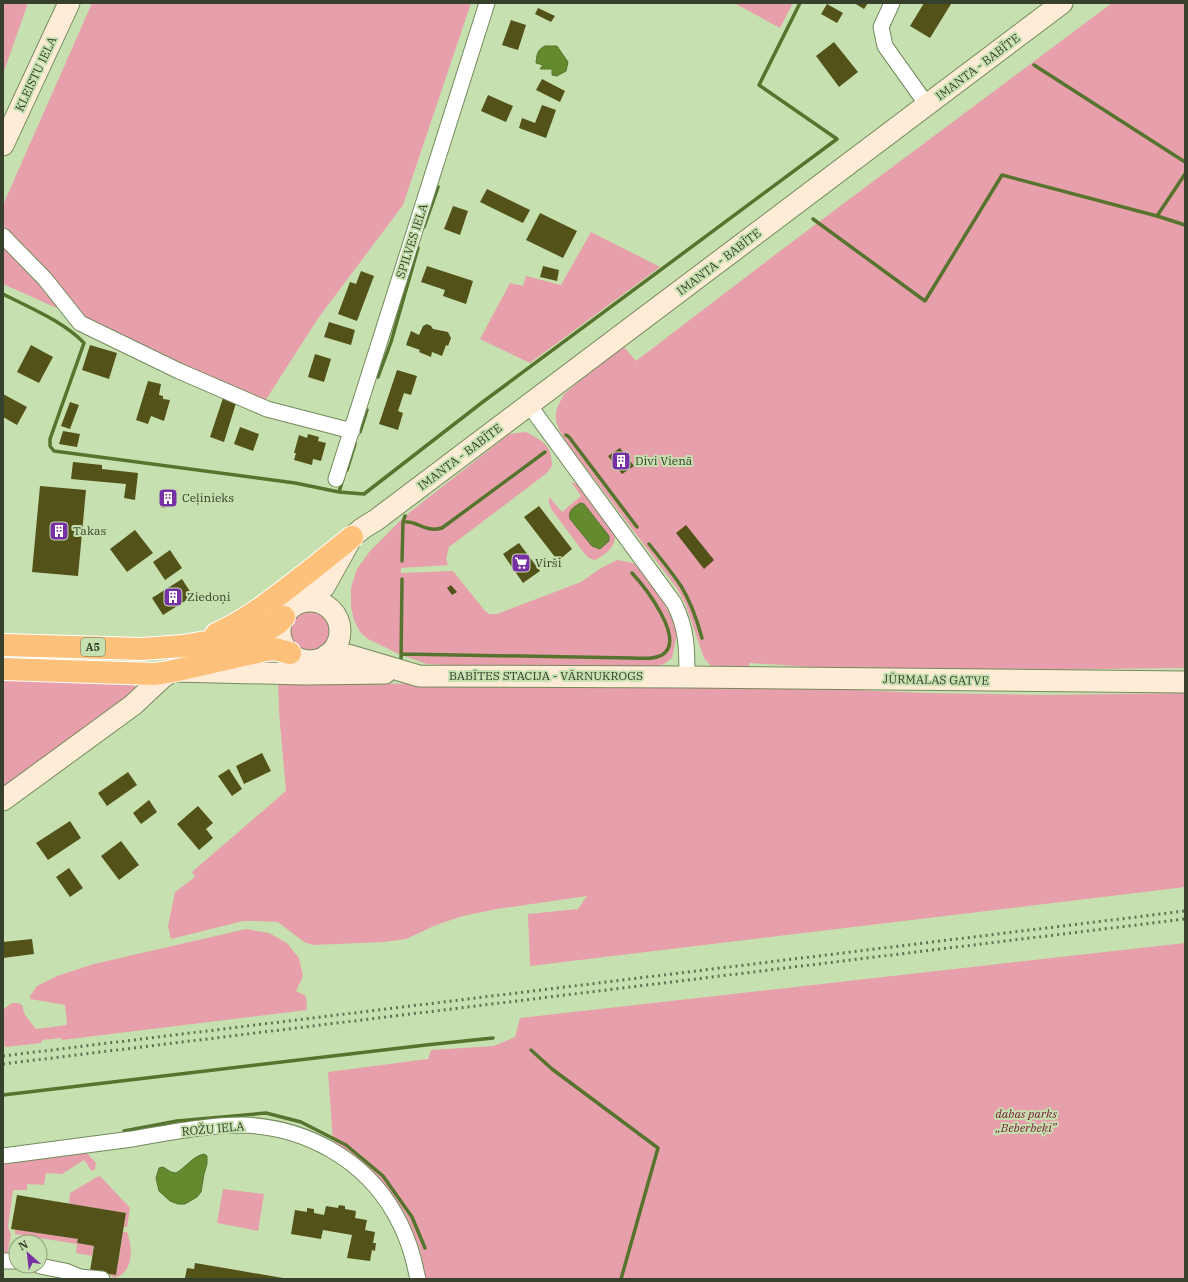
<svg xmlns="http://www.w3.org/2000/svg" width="1188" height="1282" font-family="'IBM Plex Serif',serif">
	<rect width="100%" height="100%" fill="#c7e0af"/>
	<!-- green -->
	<path fill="#e7a0ab" d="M3,3H28L3,74Z
		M92,3H471L403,205L319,317L265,401L3,284V205Z
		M734,3H793L780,28Z
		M1112,3H1185V668L945,671L827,668L750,663L747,671H720L712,667L704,658L685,603L676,587L567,443C554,422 551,416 565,393L623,346L636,361L784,248Z
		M591,232L660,267L530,363L480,339L510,283L523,286L526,276L561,285Z
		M526,432C543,441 552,445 552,466L547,473L449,547L446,559L448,565L401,568V573L453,571L485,611L489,614H497L581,582L601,568L617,560L633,563L641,571L662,600L673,620L677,635L672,658L664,664L652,668H497L427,664L399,654L368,639L360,632L354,620L351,607V588L357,569L370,551L405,516L498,443L509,434Z
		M571,482L577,484L585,492L615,535C615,549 605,554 595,560L589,558L584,553L552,510L549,503V497L562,512L581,496Z
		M285 631a25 25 0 1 1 50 0a25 25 0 1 1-50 0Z
		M3,680L130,684L134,685L137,689L3,792Z
		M278,683L710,686L725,688H804L928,693L1046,695L1185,693V887L530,966L528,914L578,909L587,896L497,909L463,916L436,925L406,939L384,942L313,945L304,942L278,922L257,921H243L171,939L168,926L175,892L195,877L192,872L286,791L279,712Z
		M246,929L269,933L287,943L299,958L303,976L296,991L306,996L307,1010L62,1040L61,1038L42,1040L41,1043L5,1047L3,1036V1010C10,1004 13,1000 22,1005L25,1015L36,1029L67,1025L65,1005L30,999V996L37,986L57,976L94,964Z
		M1185,943V1279H425L421,1253L406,1216L388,1189L360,1161L333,1142L328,1072L428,1059L431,1050L494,1046L515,1037L520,1018Z
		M87,1153L96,1163L95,1169L92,1171L91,1170L84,1160L62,1174L46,1173L44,1185L27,1184V1190H13L8,1227L11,1234L8,1252L3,1254V1164Z
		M100,1176L130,1208L127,1227H124L126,1213L69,1204L70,1193L97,1177Z
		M223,1189L264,1194L258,1231L217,1223Z
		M15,1229L78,1239L77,1243L94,1246L92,1256L76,1253L77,1244L15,1234Z
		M123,1232H127C133,1247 134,1273 114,1278L108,1274L116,1275Z"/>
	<!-- water -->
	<path fill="#638b2d" stroke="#56742d" d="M545,46H557L568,62L566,71L557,76L552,75V69H540L543,65L536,63C537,54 537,50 545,46Z
		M580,503L584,504L609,536V541L600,549L592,546L570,519C568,510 573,508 580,503Z
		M204,1154L207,1156V1164L204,1174L201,1192L197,1197L185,1204H178L170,1201L159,1191L156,1178L159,1168L163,1167L171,1172L176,1173C185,1168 193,1156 204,1154Z"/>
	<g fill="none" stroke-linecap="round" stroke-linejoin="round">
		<!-- stream -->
		<path stroke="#56742d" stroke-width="3.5" d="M1034,65L1185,162
			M1157,216L1185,174
			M813,219L925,301L1002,175L1157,216L1185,225
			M424,227L438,187
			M3,294C30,308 63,321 84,343L50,439V446L54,451L295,483L339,492L364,494L484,401L837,139L759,85L800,3
			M378,377L391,342L418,248
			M360,432L367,410
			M566,435L569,437L637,527
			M347,470L355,444
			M339,492L343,479
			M403,522C417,520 425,533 442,528L545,452
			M649,544C660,558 671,571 681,586C691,602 697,620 702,638
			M402,561L403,522L405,516
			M402,654L631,658C641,658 653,660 662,655C687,640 644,586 632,573
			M401,662L402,579
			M531,1050L552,1069L658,1148L621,1279
			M3,1095L426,1045L493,1038
			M124,1131L177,1121L266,1113L301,1122L346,1145L383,1176L412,1217L425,1248"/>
	</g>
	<!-- building -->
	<path fill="#535319" d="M854,3H868L864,9Z
		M924,3L951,4L930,38L910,26Z
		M827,4L843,13L837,23L821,14Z
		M538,8L555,16L551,22L535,14Z
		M511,20L526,25L518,50L502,45Z
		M834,42L858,72L839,87L816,56Z
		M542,79L565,91L560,102L536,90Z
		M488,95L513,106L506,122L481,111Z
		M542,105L556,110L546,138L519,128L522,118L535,123Z
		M487,189L530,210L523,223L480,202Z
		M453,206L468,211L460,235L444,229Z
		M540,213L577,231L563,258L526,240Z
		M427,266L473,281L466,304L443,296L445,290L421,282Z
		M543,266L559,270L557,281L540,277Z
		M361,271L374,276L357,321L338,314L350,282L356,284Z
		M329,322L355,330L351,345L324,337Z
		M427,324L431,326L433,329L448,332L451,338L448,346L446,345L442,356L432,352L431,357L419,352L420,350L406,345L411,331L419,335L423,326Z
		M31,345L53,357L39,383L17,372Z
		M90,345L117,353L109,379L82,370Z
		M315,354L331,359L324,382L308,377Z
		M397,370L417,376L411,395L404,393L398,411L403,413L398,430L379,424Z
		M148,381L161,384L159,395L163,396V399L170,400L164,421L151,416L148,424L136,420Z
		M3,394L27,407L17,425L3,417Z
		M223,398L236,403L224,442L210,437Z
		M70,402L79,405L70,429L61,426Z
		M240,427L259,434L253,451L234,444Z
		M63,431L80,434L77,447L59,444Z
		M308,434L319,437L318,441L326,443L321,461L313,459L312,465L294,460L296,453H294L299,435L307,438Z
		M620,448L634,466L622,474L608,456Z
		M73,462L102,465V469L138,473L135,500L124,498L126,484L71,479Z
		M40,486L86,490L78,576L32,572Z
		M173,489L176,505L162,508L159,491Z
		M539,506L572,549L558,561L524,517Z
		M686,525L714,560L704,569L676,533Z
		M135,530L153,553L127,572L110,549Z
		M519,543L540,571L523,583L503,554Z
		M170,550L182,568L165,580L153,562Z
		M182,579L193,596L163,615L152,598Z
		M451,585L457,592L452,595L447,588Z
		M262,753L271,771L244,784L236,766Z
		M229,769L242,789L232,796L218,776Z
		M128,772L137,785L107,806L98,793Z
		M149,800L157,812L141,824L133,813Z
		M198,806L213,823L206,829L213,838L199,850L177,824Z
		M70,821L81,838L48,860L36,843Z
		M121,841L139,865L119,880L101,856Z
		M69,868L83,888L70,897L56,877Z
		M32,939L34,954L3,958V942Z
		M17,1195L126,1213L116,1275L90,1271L94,1246L77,1243L78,1239L11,1229Z
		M339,1205L345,1206V1209L356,1211L355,1218L367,1220L365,1230L375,1232L373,1243H376L375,1251L372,1250L370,1261L347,1258L352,1235L323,1230L321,1239L291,1234L295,1210L307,1212V1208L314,1209V1213L324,1215L326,1206L338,1208Z
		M195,1263L283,1278V1279L185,1278L187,1268L194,1269Z"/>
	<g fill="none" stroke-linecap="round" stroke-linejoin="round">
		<defs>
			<path id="street" d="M892,3L881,27L885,46L927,105
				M3,236L45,279L80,323L179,371L267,409L352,431
				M529,405L674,603C687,629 687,648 687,677
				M336,479L487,3
				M3,1156C46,1150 89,1145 132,1139C168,1133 206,1125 243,1125C305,1127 364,1159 395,1214C403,1228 409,1243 413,1258C415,1265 416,1272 418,1279
				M3,1261H16
				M40,1266L65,1271L80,1277V1279
				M80,1277L102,1279"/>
			<path id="secondary" d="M3,145L69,3
				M306,601L324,587L352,537L363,528L376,520L1062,3
				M280 631a30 30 0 1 1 60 0a30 30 0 1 1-60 0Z
				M327,655H348L419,676L687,677L1185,682
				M3,800L133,705L163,677L173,671L305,674L385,673"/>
			<path id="highway" d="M216,634C243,622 266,605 289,587C310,571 331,554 352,537
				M3,645L142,649L183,646L264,632L277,624L284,617
				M3,669L155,674L173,671L266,650L274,649L290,653"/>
		</defs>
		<!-- street casing -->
		<use href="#street" stroke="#748a5c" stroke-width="17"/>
		<!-- secondary casing -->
		<use href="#secondary" stroke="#748a5c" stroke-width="23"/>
		<!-- highway casing -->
		<use href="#highway" stroke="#fff" stroke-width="24"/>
		<!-- street -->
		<use href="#street" stroke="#fff" stroke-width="15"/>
		<!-- secondary -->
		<use href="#secondary" stroke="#ffecd7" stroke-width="21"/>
		<!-- highway -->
		<use href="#highway" stroke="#fec17b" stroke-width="22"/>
		<!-- rail -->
		<path stroke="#637255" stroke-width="3" stroke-dasharray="2 4" stroke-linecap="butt" d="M3,1056L1185,911
			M3,1064L1185,919"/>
	</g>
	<!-- icons -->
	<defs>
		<symbol id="building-square" viewBox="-11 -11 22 22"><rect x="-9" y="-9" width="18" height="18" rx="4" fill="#7831a4" stroke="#c7e0af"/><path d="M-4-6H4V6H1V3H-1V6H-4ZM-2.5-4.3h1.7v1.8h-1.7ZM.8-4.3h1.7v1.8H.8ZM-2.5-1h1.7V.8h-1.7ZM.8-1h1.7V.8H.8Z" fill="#fff"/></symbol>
		<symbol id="supermarket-square" viewBox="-11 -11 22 22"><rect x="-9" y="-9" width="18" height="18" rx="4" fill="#7831a4" stroke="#c7e0af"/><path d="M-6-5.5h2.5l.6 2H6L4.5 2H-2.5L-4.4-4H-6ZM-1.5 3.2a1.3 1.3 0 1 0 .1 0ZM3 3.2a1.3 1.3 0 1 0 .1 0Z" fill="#fff"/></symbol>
	</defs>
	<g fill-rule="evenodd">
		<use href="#building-square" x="610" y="450" width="22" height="22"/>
		<use href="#building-square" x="157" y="487" width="22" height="22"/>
		<use href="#building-square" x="48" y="520" width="22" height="22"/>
		<use href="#supermarket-square" x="510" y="552" width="22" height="22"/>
		<use href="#building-square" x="162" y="586" width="22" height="22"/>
	</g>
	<g text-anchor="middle" stroke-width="4" stroke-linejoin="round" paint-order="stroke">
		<!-- shield labels -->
		<rect fill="#c7e0af" stroke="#627053" stroke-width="1" x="81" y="638" width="24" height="18" rx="3"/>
		<g font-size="11" font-weight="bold" fill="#36402c">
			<text x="93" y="651">A5</text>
		</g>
		<!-- street labels -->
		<g font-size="12" fill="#36402c" stroke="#c7e0af">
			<text transform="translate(978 67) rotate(-37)" y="4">IMANTA - BABĪTE</text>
			<text transform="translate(36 74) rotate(-65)" y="4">KLEISTU IELA</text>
			<text transform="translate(412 241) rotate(-72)" y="4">SPILVES IELA</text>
			<text transform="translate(719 262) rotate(-37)" y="4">IMANTA - BABĪTE</text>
			<text transform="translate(460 457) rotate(-37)" y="4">IMANTA - BABĪTE</text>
			<text x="546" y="680">BABĪTES STACIJA - VĀRNUKROGS</text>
			<text transform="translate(936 680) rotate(1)" y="4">JŪRMALAS GATVE</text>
			<text transform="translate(213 1129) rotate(-5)" y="4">ROŽU IELA</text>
		</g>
		<!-- poi labels -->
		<g font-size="12" fill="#36402c" stroke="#c7e0af" text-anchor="start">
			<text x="635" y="465">Divi Vienā</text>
			<text x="182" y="502">Ceļinieks</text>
			<text x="73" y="535">Takas</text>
			<text x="535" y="567">Virši</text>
			<text x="187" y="601">Ziedoņi</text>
		</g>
		<!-- park labels -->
		<g font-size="12" font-style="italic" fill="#771934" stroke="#c7e0af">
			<text x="1026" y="1118">dabas parks<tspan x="1026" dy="14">„Beberbeķi”</tspan></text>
		</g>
	</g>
	<!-- border -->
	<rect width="1188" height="1282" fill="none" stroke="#36402c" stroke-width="8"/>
	<!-- north arrow -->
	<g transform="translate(28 1254) rotate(332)"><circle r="19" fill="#c7e0af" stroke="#8da07b"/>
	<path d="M0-3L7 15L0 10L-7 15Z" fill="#7831a4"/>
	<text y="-6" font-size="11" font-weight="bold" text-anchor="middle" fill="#36402c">N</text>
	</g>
</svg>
